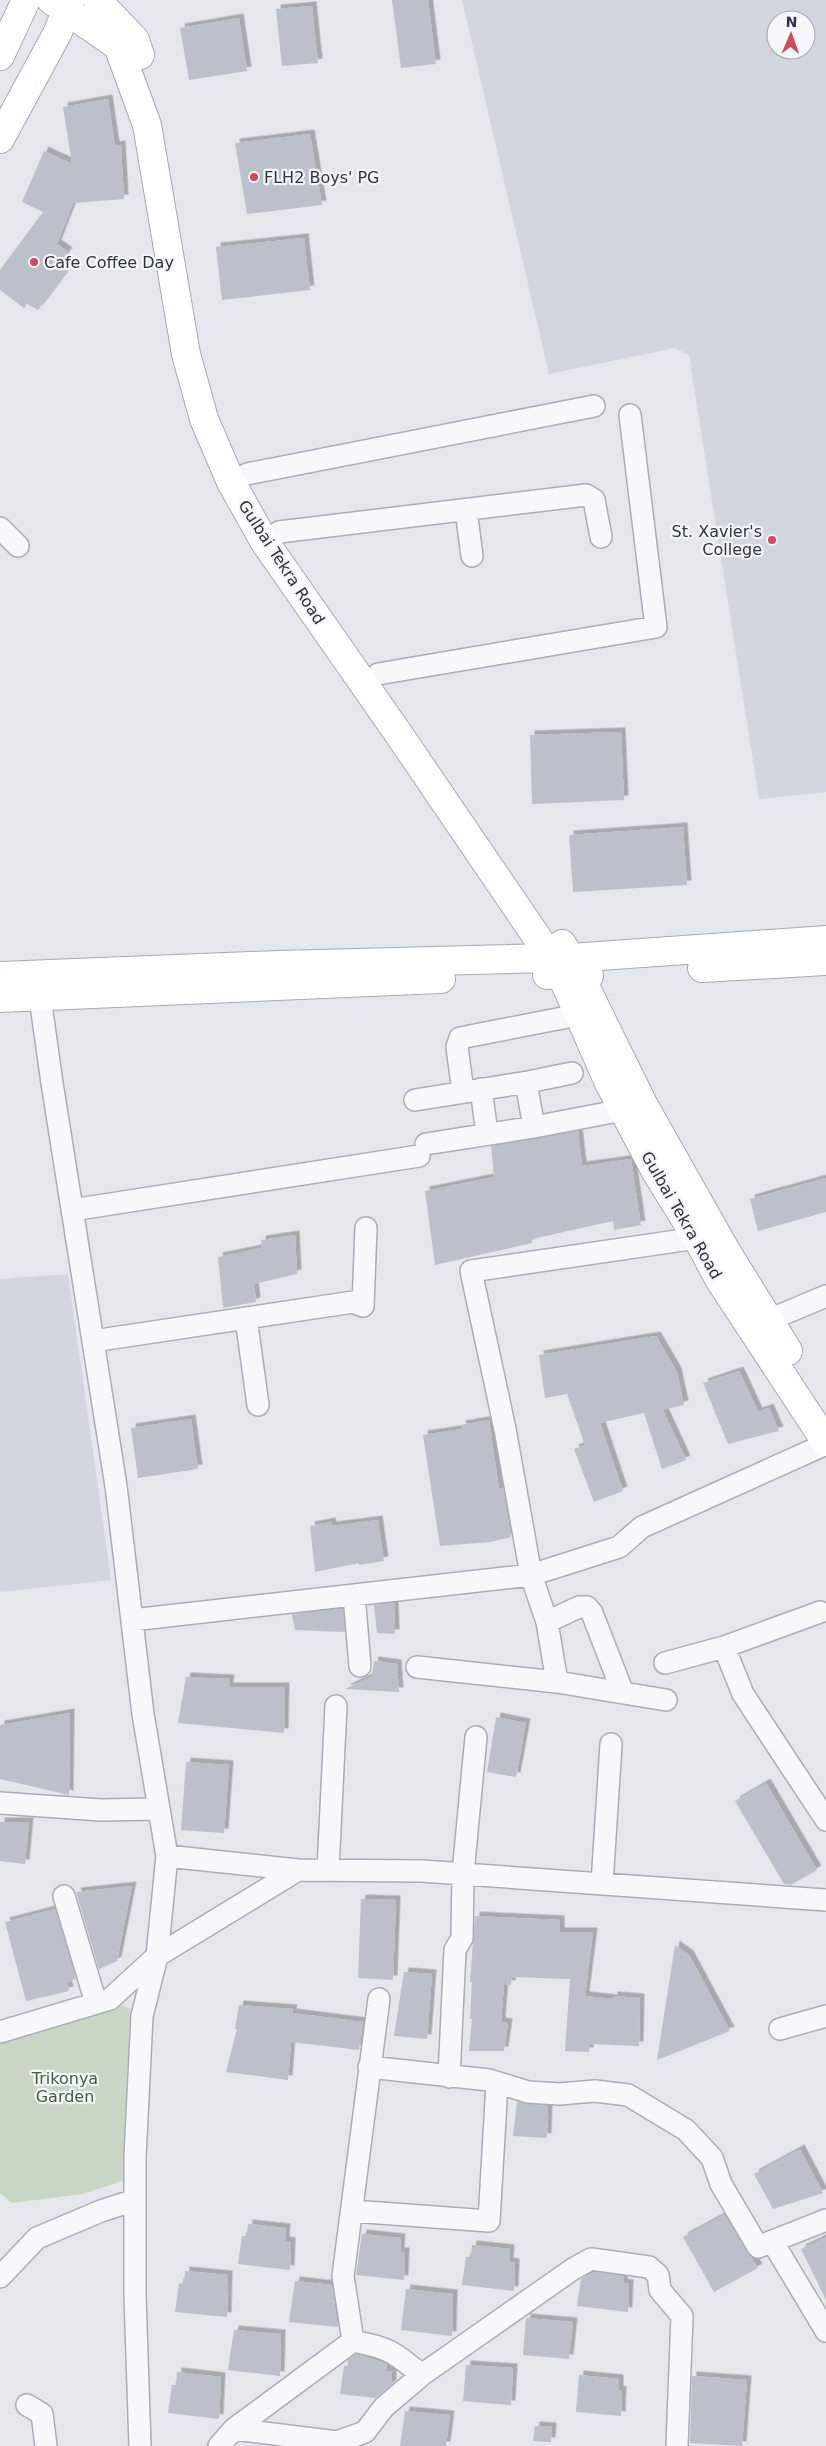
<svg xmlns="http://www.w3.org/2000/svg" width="826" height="2446" font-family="'DejaVu Sans',sans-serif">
	<defs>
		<filter id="shadow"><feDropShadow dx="4.5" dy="-4.5" stdDeviation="0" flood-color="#0004"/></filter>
	</defs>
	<rect width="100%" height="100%" fill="#e4e7ec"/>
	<!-- built -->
	<path fill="#d2d6de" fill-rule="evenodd" d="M462,0H826V792L759,799L689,355L675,348L549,374ZM776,20H806V50H776Z
		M68,1274L111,1580L0,1592V1279Z"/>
	<!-- green -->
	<path fill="#c9d6c5" d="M115,2004L130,2008L125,2180L83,2194L12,2203L0,2193V2039Z"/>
	<!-- building -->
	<path fill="#bbc0ca" filter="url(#shadow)" d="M392,0H428L436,64L401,68Z
		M312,6L318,63L282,66L276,9Z
		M239,18L247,71L189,80L180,28Z
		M108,99L115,146L121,145L124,199L73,203L57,244L68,252L64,257L71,266L38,310L27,304L24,308L0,290V270L43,212L22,202L44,151L72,164L63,107Z
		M310,134L322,205L247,214L235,143Z
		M304,238L310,290L222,300L216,247Z
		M621,732L624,800L532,804L530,735Z
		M683,827L687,885L573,892L569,835Z
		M578,1131L582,1166L631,1159L641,1225L614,1230L613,1221L532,1239V1243L435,1265L425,1191L494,1177L491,1146Z
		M826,1178V1212L758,1231L750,1199Z
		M295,1235L297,1274L254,1284L256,1302L223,1308L218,1257L262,1248L261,1240Z
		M656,1336L677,1372L684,1405L663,1410L686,1460L662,1469L644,1413L600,1423L623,1491L594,1502L574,1449L585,1445L567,1394L545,1398L539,1355Z
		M739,1371L758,1412L769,1408L779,1431L728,1444L703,1383Z
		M191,1419L198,1469L138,1478L131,1428Z
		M489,1420L499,1489L503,1488L511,1537L490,1542L440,1546L423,1435L462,1429L461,1425Z
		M378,1520L384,1561L359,1565V1563L315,1572L310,1526L331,1522L332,1526Z
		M394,1603L395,1634L377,1633L374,1605Z
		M343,1609L345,1632L295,1630L292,1614Z
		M374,1661L397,1664L399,1692L345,1689L372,1676Z
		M186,1677L230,1679L229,1687H285L284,1733L178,1723Z
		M70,1713L69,1795L0,1779V1725Z
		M496,1717L526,1723L516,1777L487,1772Z
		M186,1762L229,1765L224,1833L181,1830Z
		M766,1783L817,1870L791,1885L784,1884L735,1801Z
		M0,1822H29L25,1864L0,1861Z
		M132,1886L117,1961L99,1969L76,1892Z
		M361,1899L396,1900L393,1980L358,1978Z
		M55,1909L76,1979L67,1982L69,1991L26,2001L5,1922Z
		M475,1916L560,1920V1932H593L585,1996L613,1999V1996L640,1998L639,2046L590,2044L589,2052L565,2051L570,1979L512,1977L511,1985L504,1984L501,2022L508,2023L504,2051H469L472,2019H470L472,1982H470Z
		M675,1945L689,1955L730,2031L657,2060Z
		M404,1972L432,1974L427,2039L394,2036Z
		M239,2005L293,2009L292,2013L363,2022L359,2050L291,2042L288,2080L226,2072L237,2029H235Z
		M517,2102L548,2106L547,2138L513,2136Z
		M800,2149L823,2193L773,2209L754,2174Z
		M724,2215L758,2268L714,2292L683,2237Z
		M248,2224L286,2228L285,2241L291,2242L290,2270L238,2264L242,2236H247Z
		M362,2234L401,2238L400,2252H405L404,2280L356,2275Z
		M826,2237V2300L801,2249Z
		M472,2245L510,2249L509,2262L515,2263L514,2291L462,2285L466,2257H471Z
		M185,2271L228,2275L227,2317L175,2312L179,2283L184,2284Z
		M593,2272L624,2276L623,2283L629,2284L628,2312L577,2306L581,2279Z
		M295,2281L332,2285L338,2327L289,2322Z
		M406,2289L453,2294L452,2336L401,2330Z
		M526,2318L573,2322L569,2359L523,2355Z
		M234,2330L281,2334L280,2376L228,2370Z
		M356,2354L382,2362L387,2364L386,2371L392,2372V2384L375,2398L340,2394L344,2366H348V2360Z
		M466,2365L513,2368L511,2405L463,2401Z
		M177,2372L221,2377L219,2419L168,2413L172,2385H176Z
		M579,2375L619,2379V2390L622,2391L621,2416L576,2412Z
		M692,2376L747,2380L742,2446L690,2443Z
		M405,2411L450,2415L446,2446H400Z
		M535,2426L552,2427L551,2442L533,2441Z"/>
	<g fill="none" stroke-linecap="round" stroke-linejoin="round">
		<defs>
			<path id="minor" d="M247,474L594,406
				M466,510L472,556
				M0,528L18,546
				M279,532L586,495L594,500L601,537
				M378,674L656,627L630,415
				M38,983L52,1083L116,1486L143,1714L167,1856L157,1956L142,2016L135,2157V2296L140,2446
				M481,1089L487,1133
				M463,1092L457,1047L460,1038L578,1015
				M415,1100L528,1082
				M534,1127L527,1088L528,1082L572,1073
				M426,1144L534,1127L623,1110
				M72,1210L419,1156
				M246,1318L258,1405
				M769,1320L826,1296
				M93,1341L353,1302L363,1306L366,1228
				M354,1595L360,1666
				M820,1612L724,1647L743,1694L826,1820
				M132,1620L531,1575L619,1547L642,1527L826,1444
				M547,1622L579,1607H587L592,1613L623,1693
				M665,1663L724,1647
				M417,1667L557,1682L547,1622L531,1575L505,1429L471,1271L697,1238
				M557,1682L666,1700
				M0,1803L101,1810L158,1809
				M167,1856L298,1870L422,1871L826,1900
				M328,1870L336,1706
				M602,1884L611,1744
				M64,1896L96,2003
				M780,2029L826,2016
				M0,2032L110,1999L157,1956L298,1870
				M369,2067L489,2080L528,2092L559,2094L595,2091L628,2095L686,2130L712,2158L721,2184L758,2247L826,2220
				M449,2077L455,1950L462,1938L463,1873L476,1737
				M352,2211L489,2221L497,2084
				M772,2241L826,2331
				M0,2277L37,2238L101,2211L135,2200
				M353,2341L343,2276L379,1999
				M27,2405L42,2414L46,2446
				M234,2429L337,2442L365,2432L384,2407L423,2374
				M219,2446L234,2429L353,2341C367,2344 385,2347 397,2356C407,2362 413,2370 423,2374L573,2269L591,2259L649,2267L658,2275L660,2290L682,2316L677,2446"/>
			<path id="major" d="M97,0L135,40L140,55
				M0,56L26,0
				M0,139L58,32L70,0
				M562,944L571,958L826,940
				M702,968L826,961
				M547,975L561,974L609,1083L656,1172L697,1238L719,1279L826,1442
				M0,976L278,965L550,958H571L580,976L561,974L547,952L400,736L264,541L231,482L204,419L186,354L147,125L118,46L51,0
				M589,976H580L644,1106L726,1251L788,1351
				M0,998L441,979"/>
		</defs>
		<!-- minor casing -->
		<use href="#minor" stroke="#a9aeb7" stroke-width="24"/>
		<!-- major casing -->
		<use href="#major" stroke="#a3abb8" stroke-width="30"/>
		<!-- minor -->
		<use href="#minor" stroke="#f7f8fa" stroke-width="21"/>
		<!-- major -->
		<use href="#major" stroke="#fff" stroke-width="28"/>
	</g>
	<!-- markers -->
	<g fill="#d1495b" stroke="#f4f6f9" stroke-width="2">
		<circle cx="254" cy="177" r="5"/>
		<circle cx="34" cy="262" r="5"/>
		<circle cx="772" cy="540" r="5"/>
	</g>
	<g text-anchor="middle" stroke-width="4.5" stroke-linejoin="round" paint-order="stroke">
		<!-- poi labels -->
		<g font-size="16" fill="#2b3445" stroke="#f4f6f9" text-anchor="start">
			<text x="264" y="183">FLH2 Boys' PG</text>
			<text x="44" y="268">Cafe Coffee Day</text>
			<text x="762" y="537" text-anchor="end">St. Xavier's<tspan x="762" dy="18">College</tspan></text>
		</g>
		<!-- street labels -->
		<g font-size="16" fill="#2b3445" stroke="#f4f6f9">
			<text transform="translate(282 562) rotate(57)" y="6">Gulbai Tekra Road</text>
			<text transform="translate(682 1215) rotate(60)" y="6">Gulbai Tekra Road</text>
		</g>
		<!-- park labels -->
		<g font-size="16" fill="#3f6138" stroke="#f4f6f9">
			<text x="65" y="2084">Trikonya<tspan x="65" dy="18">Garden</tspan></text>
		</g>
	</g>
	<!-- north arrow -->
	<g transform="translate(791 35) rotate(2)"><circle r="24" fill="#f4f6f9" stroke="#a4a8b1"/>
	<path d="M0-4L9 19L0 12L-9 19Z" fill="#d1495b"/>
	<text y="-8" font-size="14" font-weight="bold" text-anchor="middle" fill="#2b3445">N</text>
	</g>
</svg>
